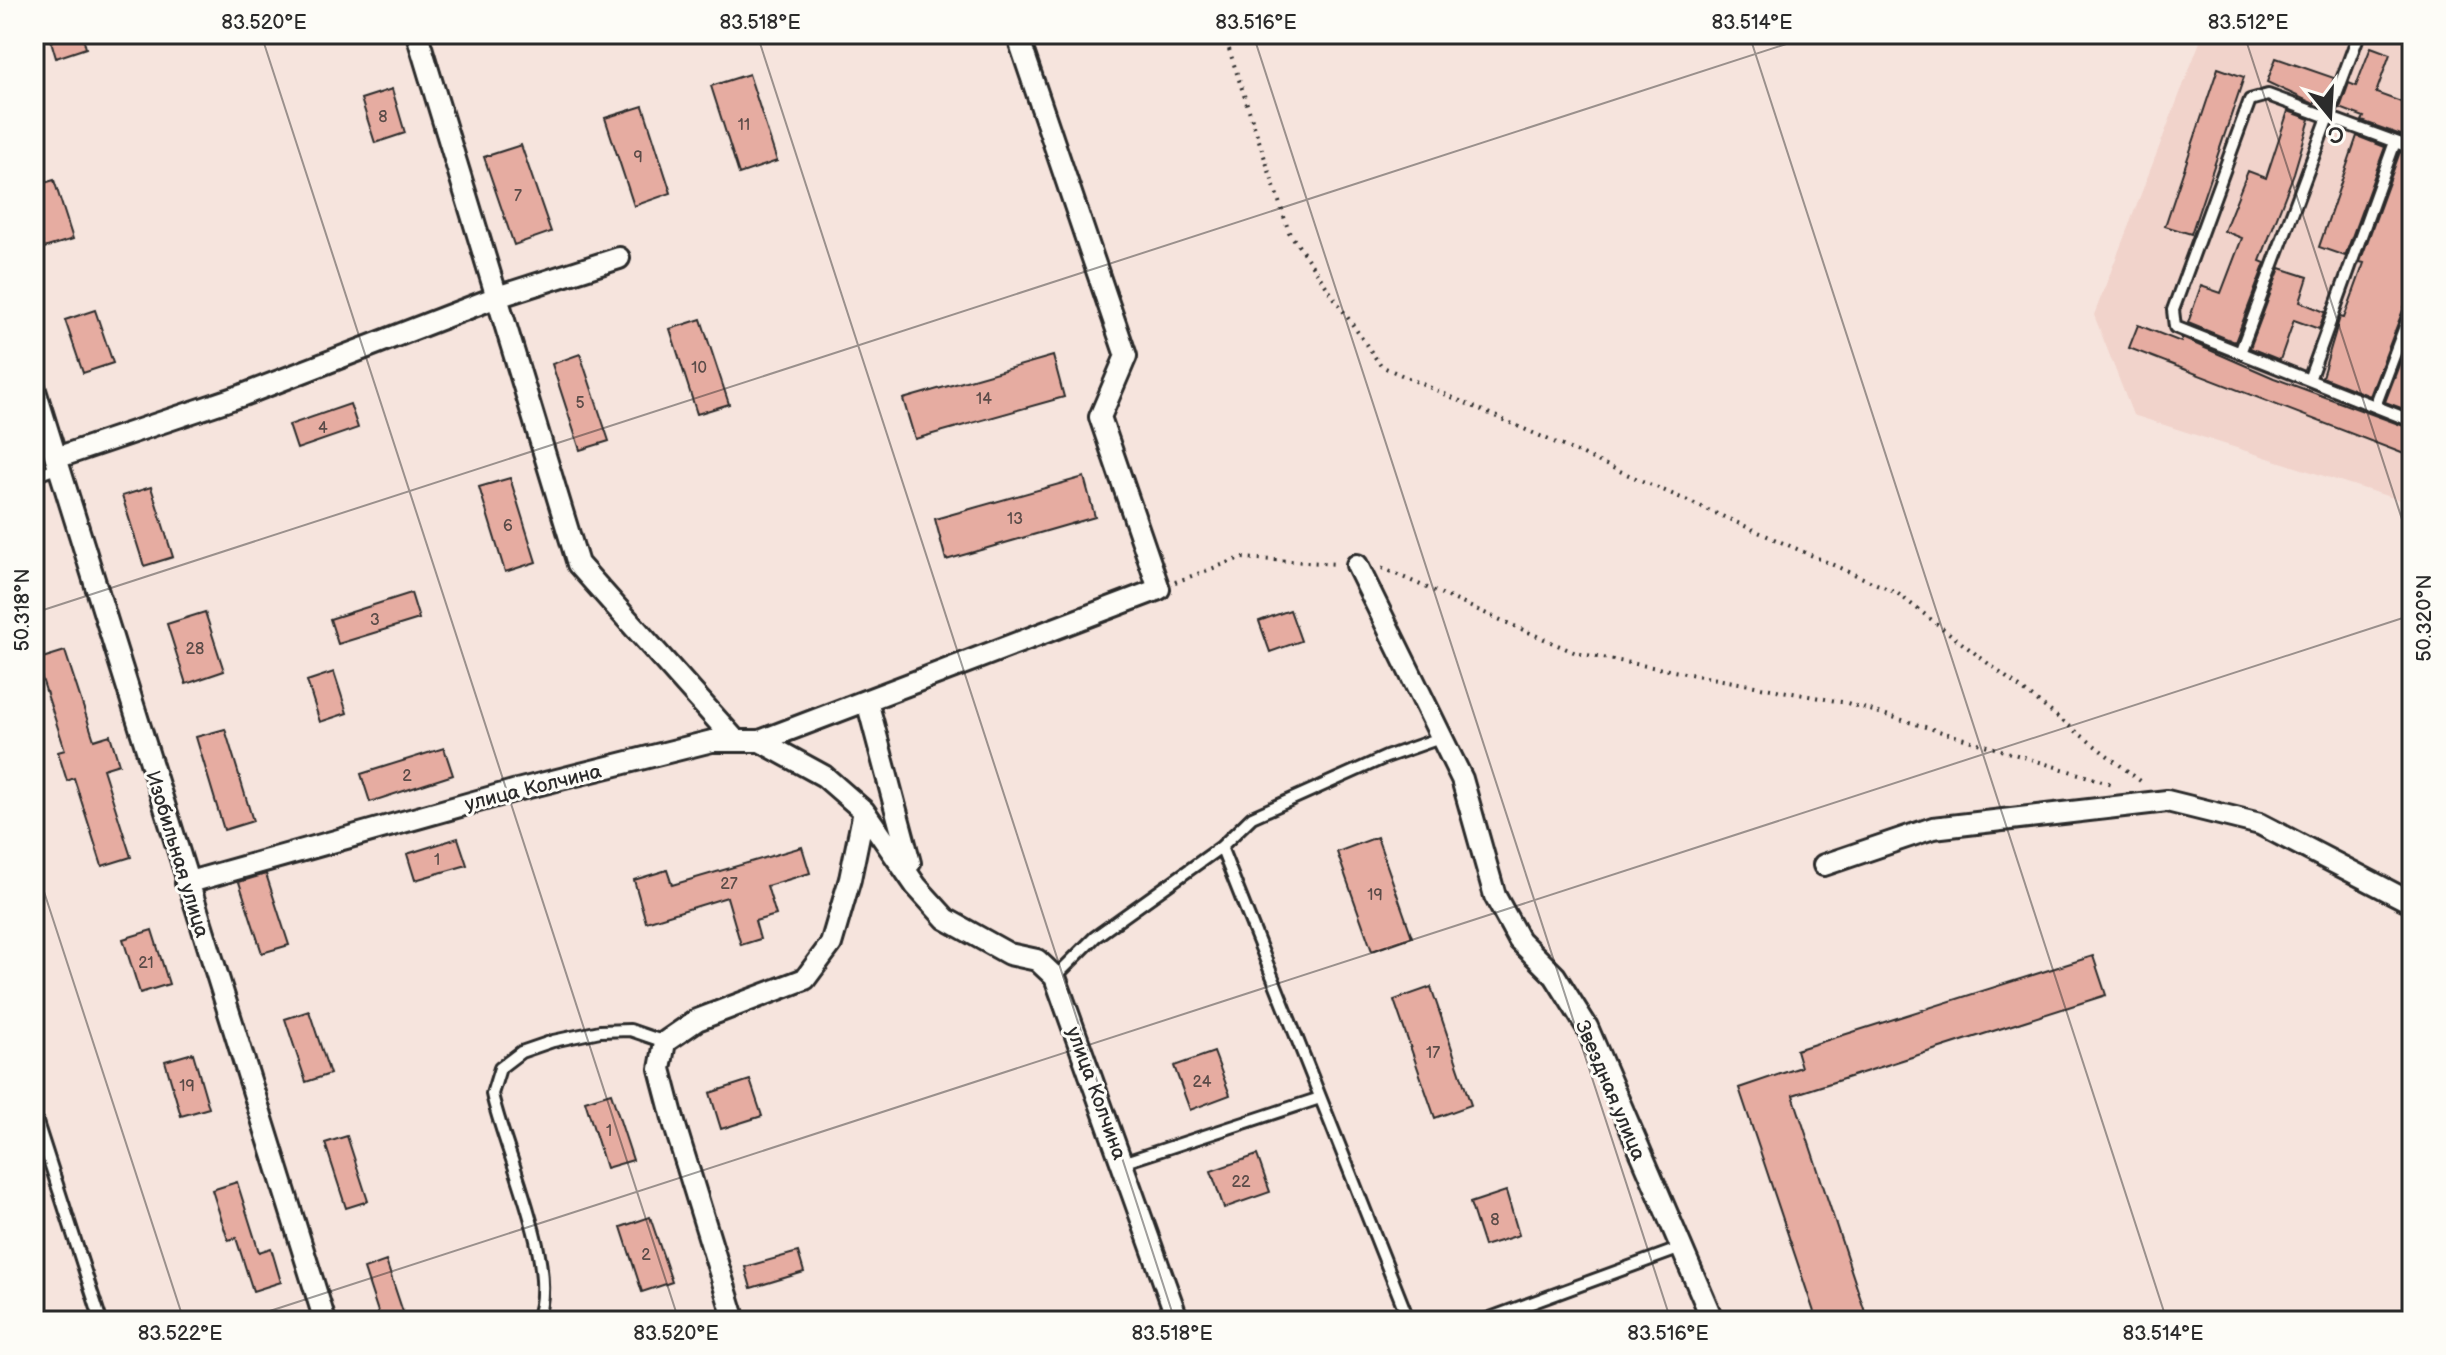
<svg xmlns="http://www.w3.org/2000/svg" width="2446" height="1355" font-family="'Balsamiq Sans',sans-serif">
	<rect width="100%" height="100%" fill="#f6e4dd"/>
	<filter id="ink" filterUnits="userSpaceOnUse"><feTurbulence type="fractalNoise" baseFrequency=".0125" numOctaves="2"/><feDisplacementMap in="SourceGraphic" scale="16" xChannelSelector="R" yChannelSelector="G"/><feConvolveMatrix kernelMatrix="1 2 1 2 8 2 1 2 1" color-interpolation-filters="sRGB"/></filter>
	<g filter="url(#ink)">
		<!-- built -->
		<path fill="#f1d3cb" d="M2203,34H2412V504L2133,415L2094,315Z"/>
		<!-- building -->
		<path fill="#e6aca1" stroke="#2b2b2b" stroke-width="2" d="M49,34H82L86,48L56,58Z
			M2371,47L2390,54L2376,93L2412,106V139L2362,121L2364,117L2340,108L2349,83L2356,86Z
			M2276,58L2334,78L2325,103L2316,100L2314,104L2267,82Z
			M2218,68L2244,77L2191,234L2165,226Z
			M749,74L777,161L739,174L711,86Z
			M392,89L405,133L375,143L361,99Z
			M643,106L671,193L634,206L605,118Z
			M2288,111L2310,119L2294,173L2260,261L2265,263L2235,342L2188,323L2201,286L2221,293L2242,238L2224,231L2248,171L2266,178Z
			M2357,136L2385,147L2345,256L2319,247Z
			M521,145L551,232L514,245L484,157Z
			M2400,152L2412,156V300L2405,305L2370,396L2322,377L2340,317L2344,318L2364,263L2360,262Z
			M54,180L73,239L44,248L34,217V186Z
			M2280,268L2308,277L2300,302L2325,312L2319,329L2294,320L2280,360L2250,348Z
			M95,310L113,363L83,373L65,320Z
			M701,319L729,404L697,414L670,329Z
			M2138,325L2181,342L2182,338L2274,378L2412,429V457L2129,348Z
			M2412,331V412L2385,402Z
			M580,354L609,441L580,450L552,364Z
			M1053,356L1064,397L915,439L903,399Z
			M350,404L358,428L297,449L289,425Z
			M1084,477L1095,517L946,560L935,519Z
			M510,478L536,562L505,572L479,487Z
			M151,487L173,557L144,566L122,496Z
			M411,593L419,619L338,644L330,619Z
			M1290,610L1301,641L1270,652L1259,621Z
			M205,612L224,671L186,684L167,624Z
			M65,651L94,740L110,735L119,764L103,769L131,857L102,866L74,778L67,781L58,752L65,750L36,660Z
			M334,672L347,713L320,722L307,681Z
			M225,729L253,821L224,830L196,737Z
			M444,748L453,775L370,802L361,774Z
			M1377,837L1412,937L1372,951L1337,852Z
			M458,838L467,865L415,880L407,854Z
			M802,847L810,873L767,886L776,915L755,921L760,939L741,945L727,897L646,922L634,880L667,870L672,885Z
			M266,874L289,945L262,953L239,882Z
			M152,930L169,984L140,993L123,939Z
			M2093,956L2106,995L1793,1095L1868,1321H1817L1739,1088L1801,1067L1796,1050Z
			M1431,987L1471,1105L1435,1118L1394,1000Z
			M309,1011L330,1074L306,1082L285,1019Z
			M1214,1052L1230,1095L1190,1110L1174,1066Z
			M193,1053L209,1108L181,1116L165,1061Z
			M750,1080L762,1116L721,1129L710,1093Z
			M611,1093L633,1160L606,1168L585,1101Z
			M347,1136L368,1201L346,1208L325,1143Z
			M1257,1155L1270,1192L1224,1208L1211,1171Z
			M237,1182L259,1252L271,1248L281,1282L253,1291L236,1238L228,1240L212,1190Z
			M1506,1191L1519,1235L1484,1246L1470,1203Z
			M650,1217L672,1282L642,1292L621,1227Z
			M798,1252L804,1272L751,1288L745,1267Z
			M386,1261L406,1321H381L364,1269Z"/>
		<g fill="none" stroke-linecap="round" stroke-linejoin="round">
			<defs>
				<path id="service" d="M2412,148L2268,95L2250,100L2173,310L2175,327L2412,421
					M2240,353L2359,34
					M2309,380L2395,142
					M2375,406L2412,308
					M34,476L59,467
					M1221,847L1409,1321
					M1055,977L1095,937L1221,847L1252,817L1386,757L1443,737
					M34,1113L101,1321
					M1122,1163L1320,1098
					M536,1321C561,1269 504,1151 492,1094L500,1068L521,1052L553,1041L600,1031L630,1030L665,1042
					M1482,1321L1681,1248"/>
				<path id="minor" d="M417,34L578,564L736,741
					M34,387L325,1321
					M56,458L243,395L497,297L619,258
					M1357,565L1462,779L1495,896L1519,940L1555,976L1587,1027L1713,1321
					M867,701L910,863
					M760,741L1159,589L1100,417L1126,356L1017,34
					M1824,865L1933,828L2167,801L2260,824L2412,903
					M186,883L517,790L712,741H760L824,776L864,811L916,886L946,919L1009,954L1037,960L1055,977L1178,1321
					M735,1321L675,1126L660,1069L665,1042L697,1020L805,979L831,944L850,879L864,811"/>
			</defs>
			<!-- service casing -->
			<use href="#service" stroke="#2b2b2b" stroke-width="16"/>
			<!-- minor casing -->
			<use href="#minor" stroke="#2b2b2b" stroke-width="26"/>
			<!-- path -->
			<path stroke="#2b2b2b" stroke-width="4" stroke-dasharray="2 6" stroke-linecap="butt" d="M1224,34L1289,232L1381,366L1897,593L2143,783
				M1382,568L1576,653L1847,703L2115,785
				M1175,582L1241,558L1338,564"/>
			<!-- service -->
			<use href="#service" stroke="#fdfcf7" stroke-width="10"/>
			<!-- minor -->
			<use href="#minor" stroke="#fdfcf7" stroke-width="20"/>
		</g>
	</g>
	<!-- ticks -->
	<path fill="none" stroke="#2b2b2b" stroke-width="2" stroke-opacity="0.45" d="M261,34L679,1321M757,34L1175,1321M1253,34L1671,1321M1749,34L2167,1321M2244,34L2412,550M34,613L1817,34M34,861L184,1321M239,1321L2412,615"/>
	<g text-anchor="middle" stroke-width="6" stroke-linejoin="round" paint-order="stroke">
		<!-- number labels -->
		<g font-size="16" fill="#5a4b48">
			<text x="383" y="122">8</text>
			<text x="744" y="130">11</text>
			<text x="638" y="162">9</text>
			<text x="518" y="201">7</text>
			<text x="699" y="373">10</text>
			<text x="984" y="404">14</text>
			<text x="580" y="408">5</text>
			<text x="323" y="433">4</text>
			<text x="1015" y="524">13</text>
			<text x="508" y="531">6</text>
			<text x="375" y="625">3</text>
			<text x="195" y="654">28</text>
			<text x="407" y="781">2</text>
			<text x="437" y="865">1</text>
			<text x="729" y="889">27</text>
			<text x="1375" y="900">19</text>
			<text x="146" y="968">21</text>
			<text x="1433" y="1058">17</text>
			<text x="1202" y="1087">24</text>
			<text x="187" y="1091">19</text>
			<text x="609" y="1136">1</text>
			<text x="1241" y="1187">22</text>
			<text x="1495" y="1225">8</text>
			<text x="646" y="1260">2</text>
		</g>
		<!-- street labels -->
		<g font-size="20" fill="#2b2b2b" stroke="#fdfcf7">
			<text transform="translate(533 787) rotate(-14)" y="7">улица Колчина</text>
			<text transform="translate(178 854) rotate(73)" y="7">Изобильная улица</text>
			<text transform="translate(1611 1090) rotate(67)" y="7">Звездная улица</text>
			<text transform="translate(1097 1093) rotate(70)" y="7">улица Колчина</text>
		</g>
	</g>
	<!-- margin -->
	<rect width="2446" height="1355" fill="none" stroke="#fdfcf7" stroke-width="88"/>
	<!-- north arrow -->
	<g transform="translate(2330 116) rotate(162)" stroke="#fdfcf7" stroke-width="6" paint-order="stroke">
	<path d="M0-6L14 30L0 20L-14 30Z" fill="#2b2b2b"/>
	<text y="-12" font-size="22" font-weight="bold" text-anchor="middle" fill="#2b2b2b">С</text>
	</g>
	<rect x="44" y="44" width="2358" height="1267" fill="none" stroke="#2b2b2b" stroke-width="3"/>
	<g font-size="20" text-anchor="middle" fill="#2b2b2b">
		<text x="264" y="29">83.520°E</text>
		<text x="760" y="29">83.518°E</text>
		<text x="1256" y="29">83.516°E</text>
		<text x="1752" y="29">83.514°E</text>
		<text x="2248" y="29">83.512°E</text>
		<text transform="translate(22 610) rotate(-90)" y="7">50.318°N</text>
		<text transform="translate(2424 618) rotate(-90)" y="7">50.320°N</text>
		<text x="180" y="1340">83.522°E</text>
		<text x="676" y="1340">83.520°E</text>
		<text x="1172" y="1340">83.518°E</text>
		<text x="1668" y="1340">83.516°E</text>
		<text x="2163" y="1340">83.514°E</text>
	</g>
</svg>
